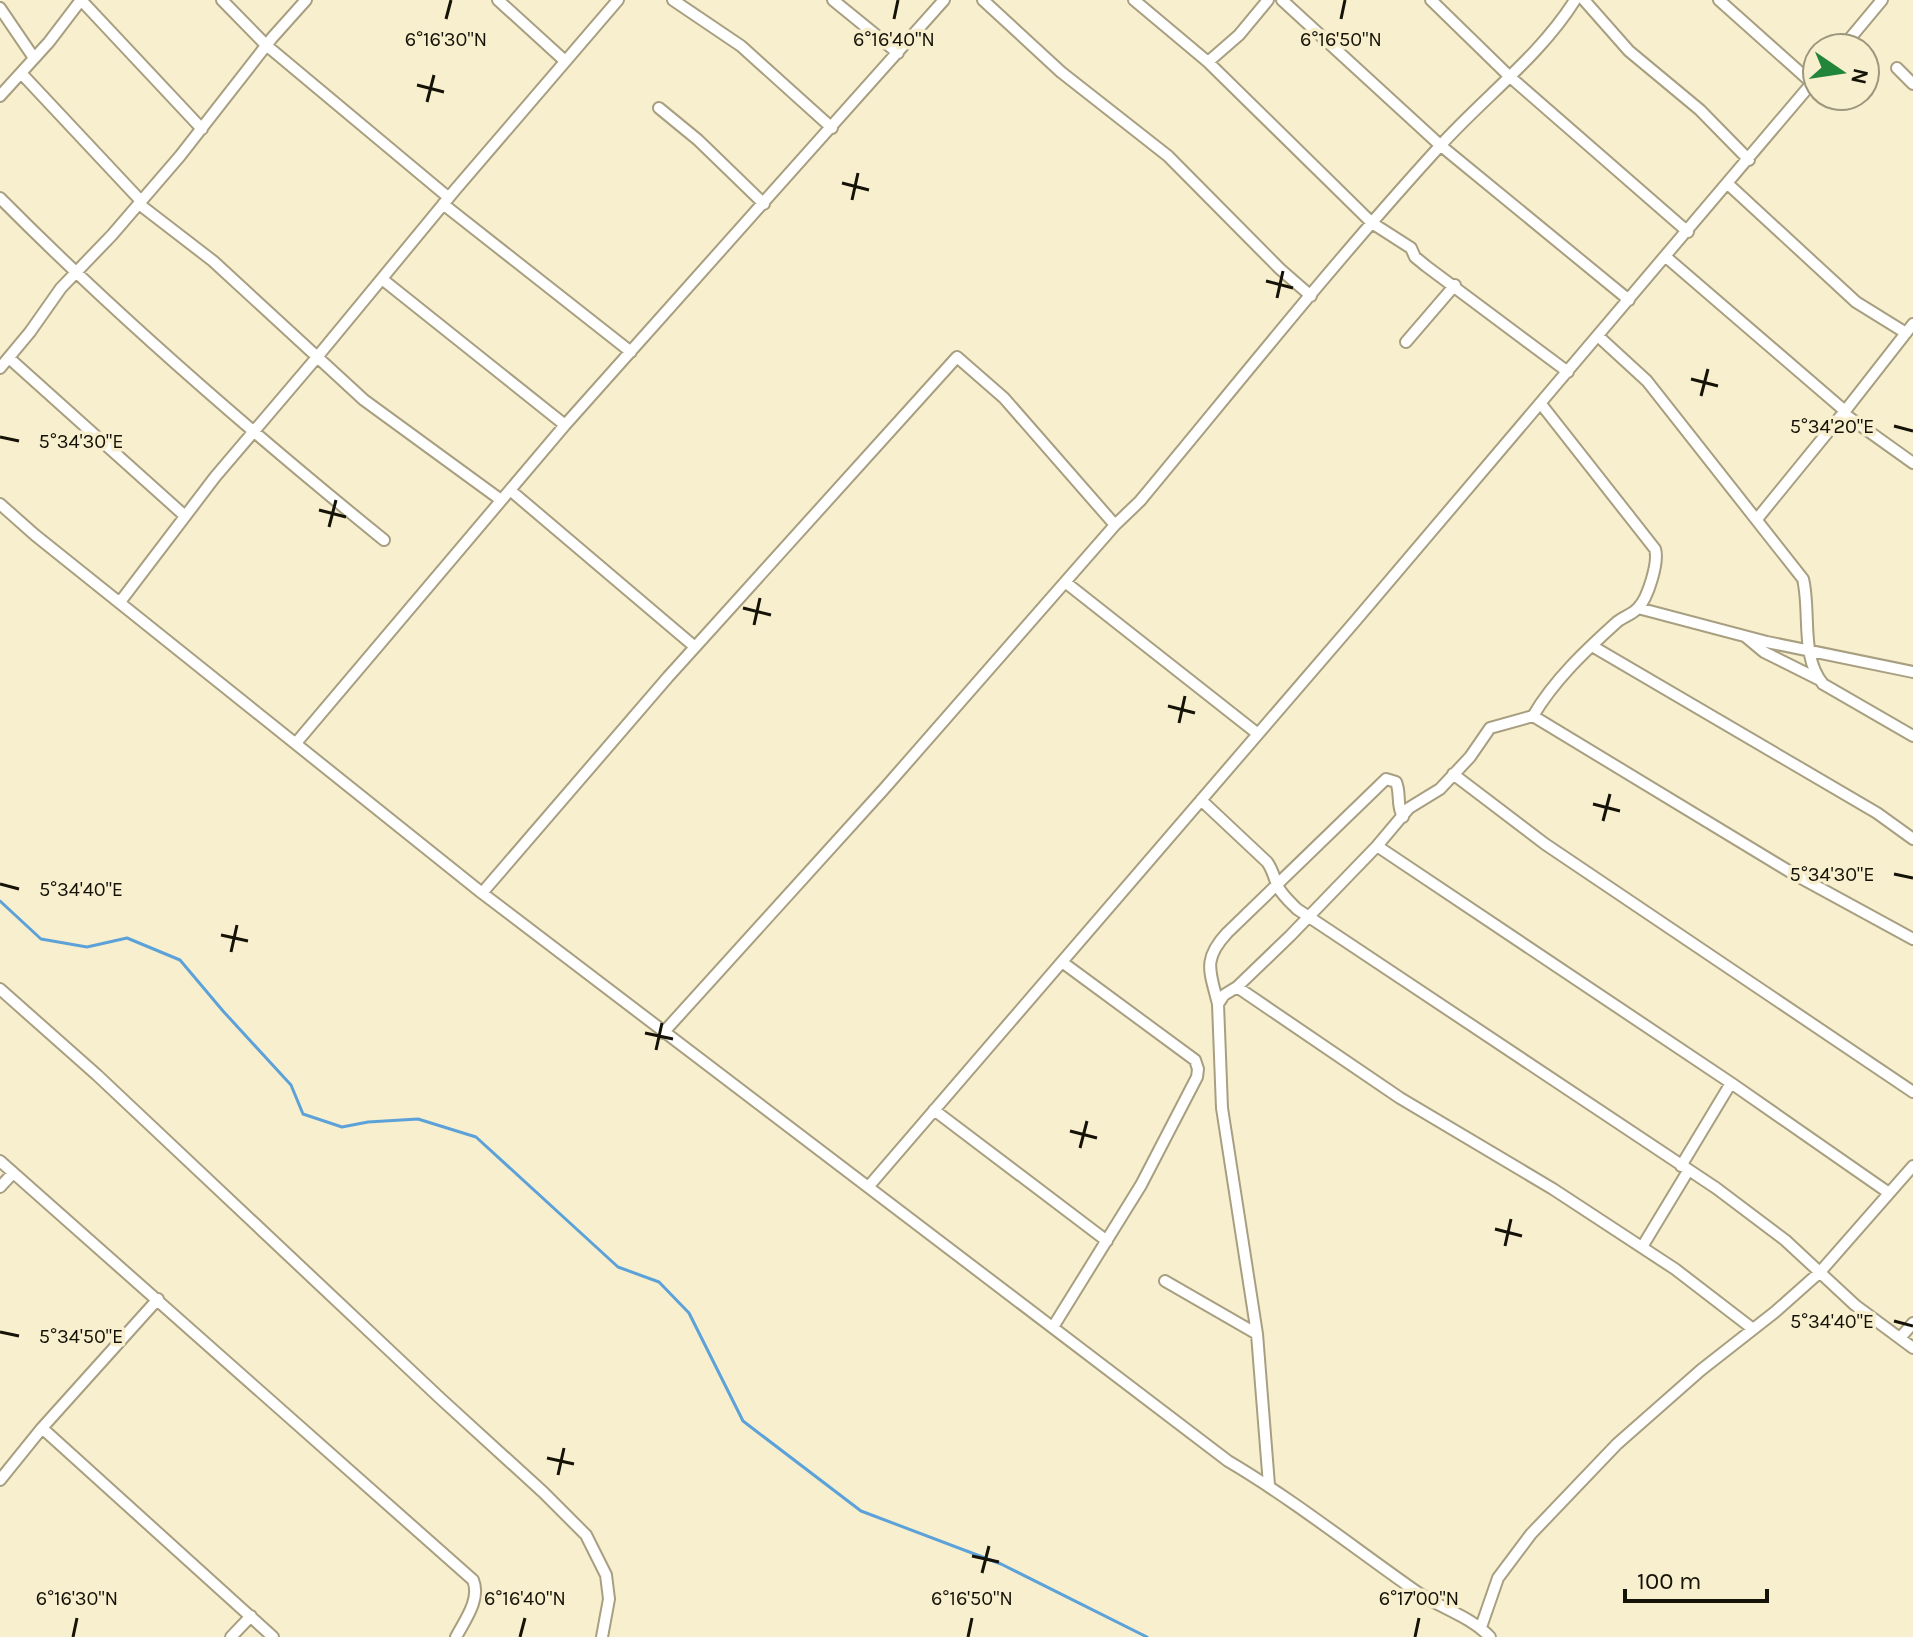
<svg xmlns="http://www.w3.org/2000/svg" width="1913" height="1637" font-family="Karla,sans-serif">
	<rect width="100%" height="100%" fill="#f8efce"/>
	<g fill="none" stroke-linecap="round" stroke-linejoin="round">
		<!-- stream -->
		<path stroke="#5ca2d9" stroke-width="3" d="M0,901L41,939L87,947L127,938L180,960L223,1011L291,1085L303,1114L342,1127L368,1122L418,1119L476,1137L618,1267L659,1282L689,1313L743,1421L861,1511L1001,1564L1147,1637"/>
		<defs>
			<path id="minor" d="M81,0L202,129
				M222,0L266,45L448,197
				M498,0L565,61
				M673,0L741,46L832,128
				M833,0L898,53
				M983,0L1061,72L1168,156L1280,269L1311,296
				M1134,0L1208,62L1372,223L1411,248L1415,257L1426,266L1568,372
				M1282,0L1440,145L1629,300
				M1431,0L1509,76L1688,232
				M1584,0L1629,51L1700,110L1749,160
				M1719,0L1812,83
				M0,8L34,58
				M1842,48L1882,0
				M1208,62L1239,35L1268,0
				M1897,68L1913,84
				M21,73L141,201
				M0,96L49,42L81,0
				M659,108L698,140L764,204
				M1728,184L1856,302L1906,333
				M0,198C121,320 251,432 384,540
				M139,204L213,261L364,400L501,500
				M443,204L631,352
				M1666,257L1845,411L1757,519
				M382,279L565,425
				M1598,336L1647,381L1803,579C1811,612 1800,656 1823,684L1913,736
				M1406,342L1455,285
				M9,358L185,516
				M0,368L30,332L61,288L112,235L180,156L272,38L306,0
				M1845,411L1913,324
				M1843,413L1913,463
				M510,490L695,647
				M0,504L35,535L482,893L1228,1461C1294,1500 1354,1548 1417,1592C1440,1608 1470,1616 1490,1637
				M1065,582L1258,734
				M120,602L215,477L318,356L455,190L618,0
				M1638,608L1767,642L1913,672
				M1746,637L1764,652L1818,679
				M1592,646L1877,813L1913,839
				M1533,716L1792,873L1913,939
				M296,743L565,425L944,0
				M1453,774L1545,844L1913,1092
				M1201,800L1267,862C1273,870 1274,878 1278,887C1283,896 1290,902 1297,909L1716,1188L1785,1240L1855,1305L1913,1348
				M1377,846L1731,1083L1889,1193
				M482,893L668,677L957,357L1004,398L1115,525
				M1237,987L1400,1098L1553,1189L1675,1269L1753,1329
				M0,989L97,1075L441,1399L543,1492L586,1535L606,1575L609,1599L602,1637
				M1218,1004C1210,971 1202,960 1227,933L1386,779L1396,782C1401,793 1396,805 1403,817
				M663,1033L884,789L1115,525L1140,501C1239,382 1335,261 1439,147C1483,98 1540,56 1575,0
				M934,1110L1107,1241
				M0,1161L473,1580C481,1599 465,1620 456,1637
				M1681,1166L1731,1083
				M869,1186L1357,619L1817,77
				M0,1187L13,1173
				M1642,1247L1688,1171
				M1165,1281L1257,1334
				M1053,1327L1141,1185L1197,1077L1198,1069L1195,1060L1062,962
				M1900,1338L1913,1323
				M42,1428L273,1637
				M0,1480L42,1428L158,1299
				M1269,1485L1257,1334L1222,1108L1218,1004L1224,995L1237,987L1290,936L1377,846L1409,808L1440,789L1470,757L1490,728L1533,716C1554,680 1586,650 1617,622C1623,617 1633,614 1638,608C1648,598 1659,562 1655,549L1541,404
				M1481,1627L1498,1578L1531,1534L1617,1444L1701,1370L1775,1312L1820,1272L1913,1166
				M231,1637L251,1616"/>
		</defs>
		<!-- minor casing -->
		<use href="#minor" stroke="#a79f80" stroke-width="14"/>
		<!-- minor -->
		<use href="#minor" stroke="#fff" stroke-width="10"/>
	</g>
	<!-- ticks -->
	<path fill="none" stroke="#151207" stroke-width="3" d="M446,19L451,0M894,19L898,0M1341,19L1345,0M417,85L444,92M427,102L434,75M842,183L869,190M852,200L858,173M1266,281L1293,288M1277,298L1283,271M1691,379L1718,386M1701,396L1708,369M1894,426L1913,431M0,437L19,441M319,510L346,517M329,527L336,500M743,608L771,615M754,625L760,598M1168,706L1195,713M1179,723L1185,696M1593,804L1620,811M1603,821L1610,794M1894,874L1913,878M0,884L19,889M221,935L248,941M231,952L237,925M645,1033L673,1039M656,1050L662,1023M1070,1131L1097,1138M1080,1148L1087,1121M1495,1229L1522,1236M1505,1246L1511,1219M1894,1321L1913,1326M0,1332L19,1336M547,1458L574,1464M558,1475L564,1448M972,1556L999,1562M982,1573L989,1546M73,1637L77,1618M520,1637L525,1618M968,1637L972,1618M1415,1637L1419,1618"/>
	<g font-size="20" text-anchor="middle" fill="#151207" stroke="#f8efce" stroke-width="7" stroke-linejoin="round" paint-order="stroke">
		<text x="446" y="46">6°16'30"N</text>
		<text x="894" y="46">6°16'40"N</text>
		<text x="1341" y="46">6°16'50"N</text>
		<text x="1832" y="433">5°34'20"E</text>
		<text x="81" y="448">5°34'30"E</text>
		<text x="1832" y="881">5°34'30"E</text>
		<text x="81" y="896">5°34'40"E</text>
		<text x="1832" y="1328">5°34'40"E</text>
		<text x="81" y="1343">5°34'50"E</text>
		<text x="77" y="1605">6°16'30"N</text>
		<text x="525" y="1605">6°16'40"N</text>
		<text x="972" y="1605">6°16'50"N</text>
		<text x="1419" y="1605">6°17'00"N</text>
	</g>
	<!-- north arrow -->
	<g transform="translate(1841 72) rotate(103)"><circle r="38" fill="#f8efce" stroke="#9d977e" stroke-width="2"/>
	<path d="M0-6L14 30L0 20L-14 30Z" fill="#22863a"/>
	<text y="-12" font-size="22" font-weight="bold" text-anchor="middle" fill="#151207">N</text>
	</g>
	<!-- scale -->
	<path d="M1625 1589v12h142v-12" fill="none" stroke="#151207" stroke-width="4"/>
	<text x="1637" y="1589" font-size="24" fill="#151207" stroke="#f8efce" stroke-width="6" paint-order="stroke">100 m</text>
</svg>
